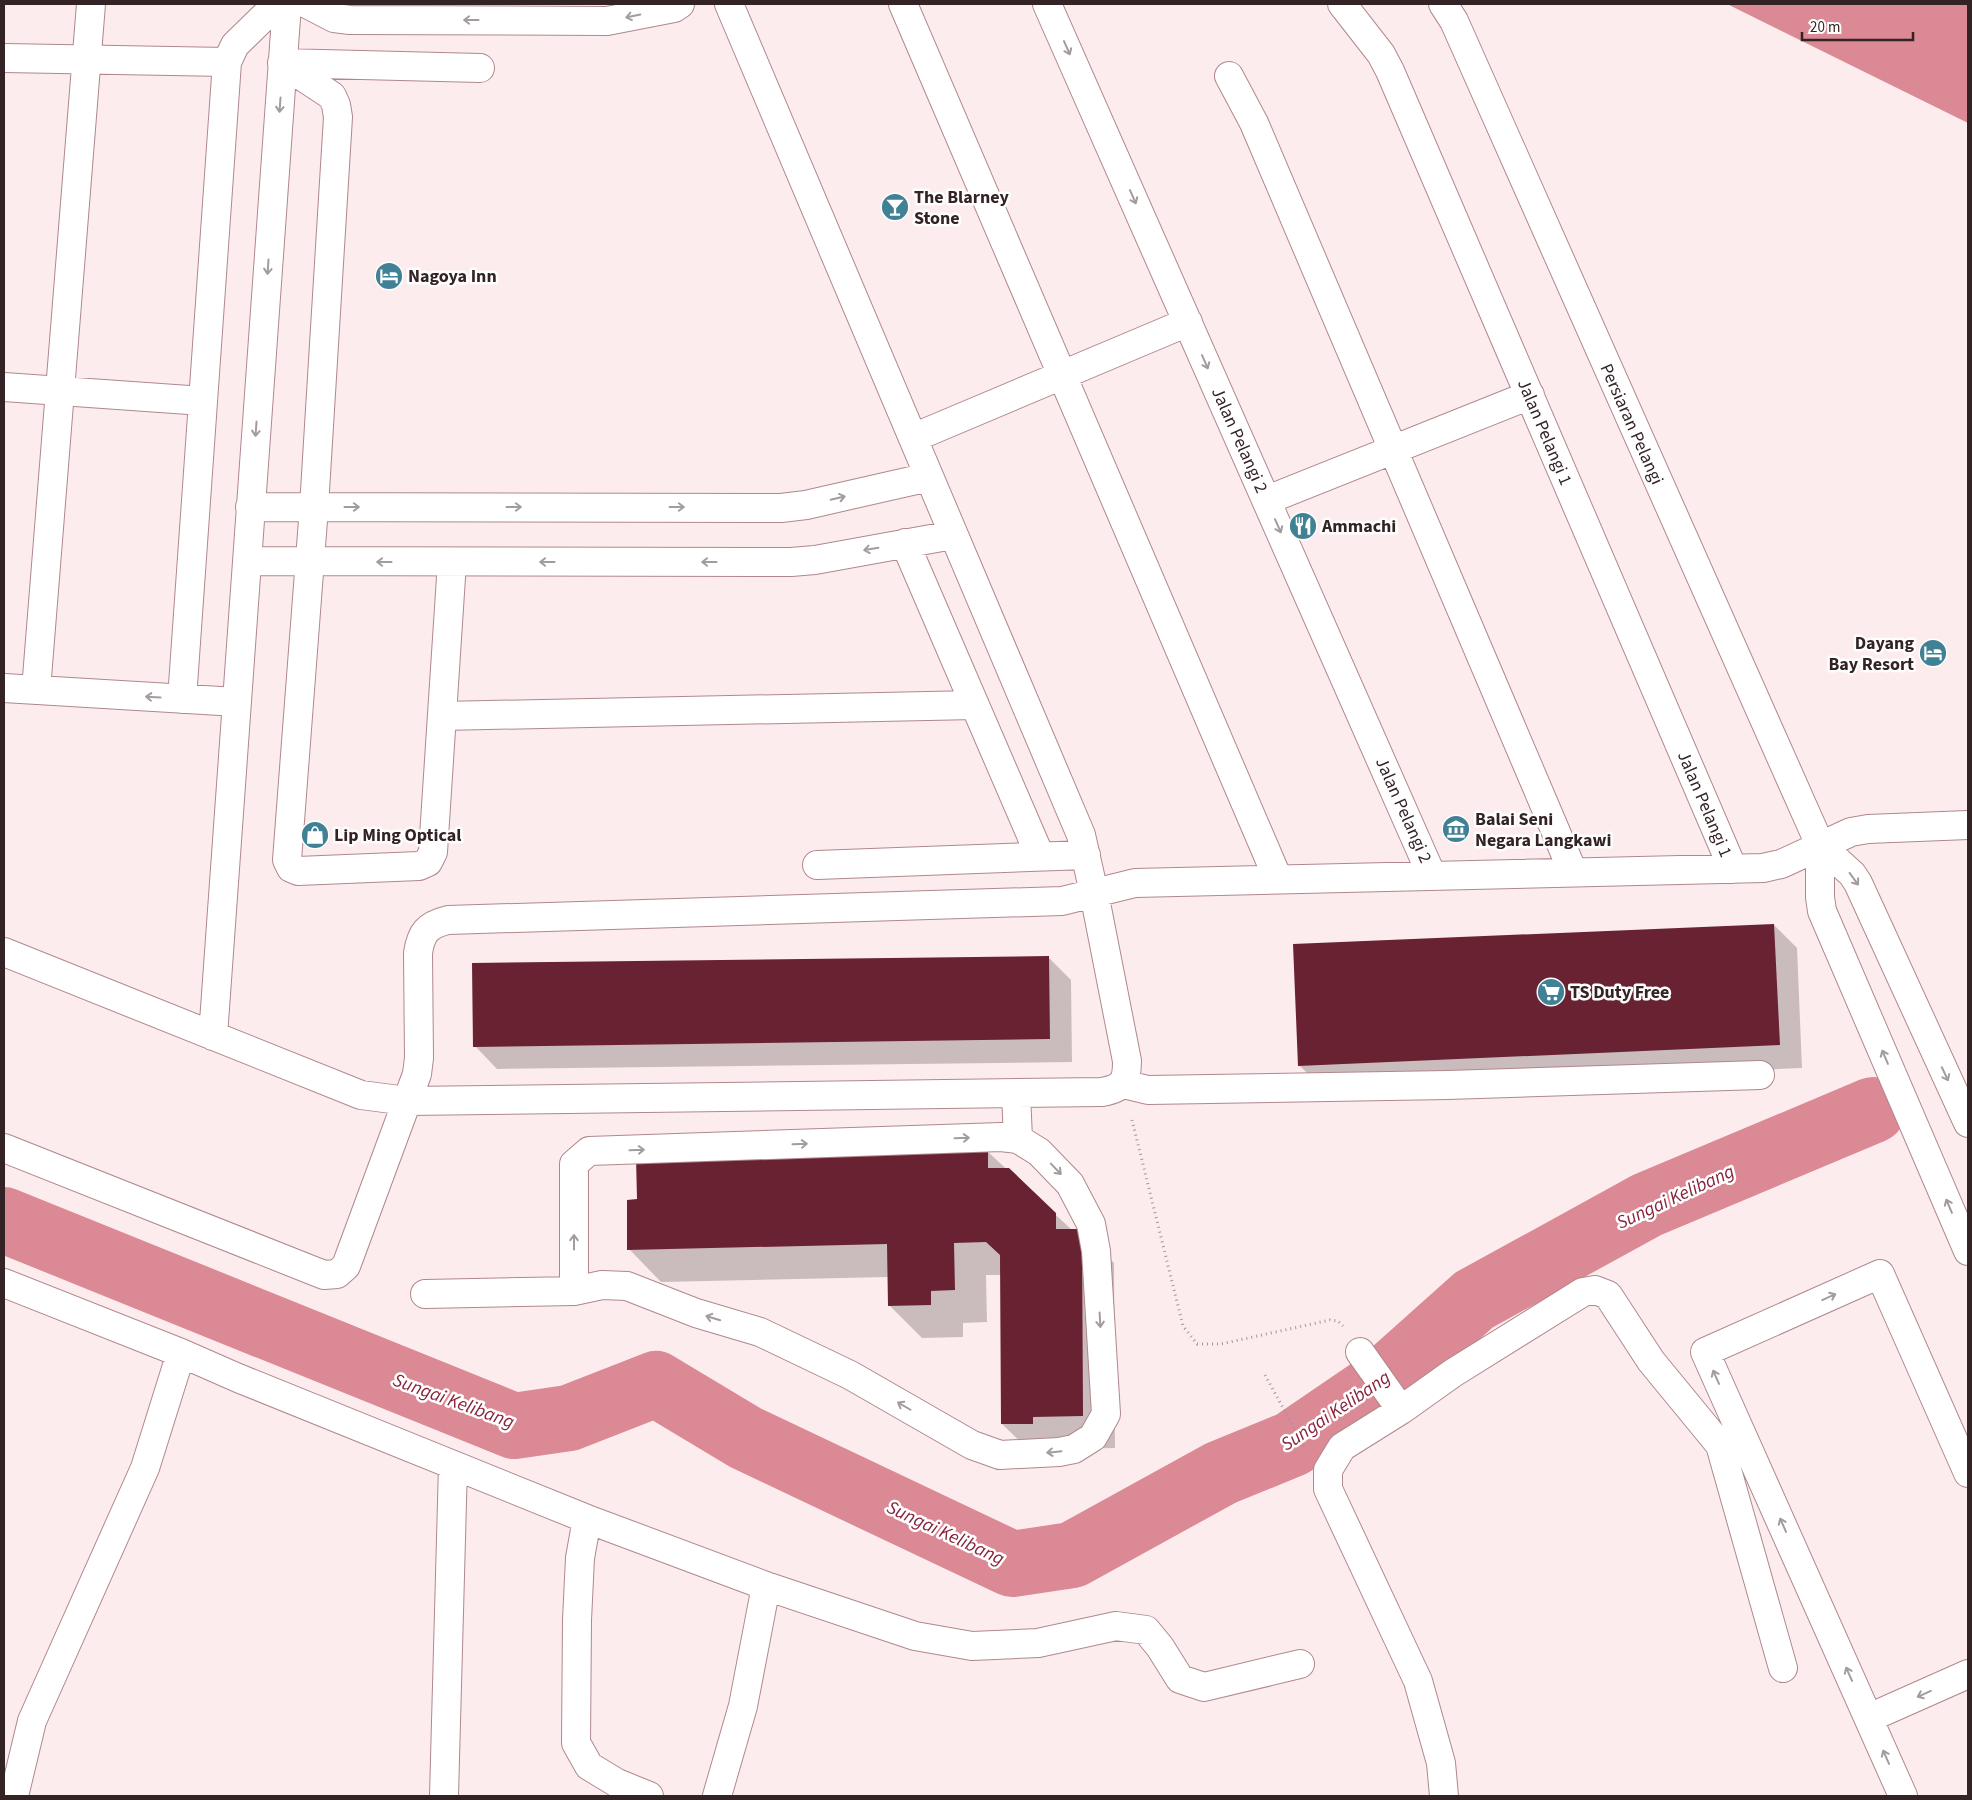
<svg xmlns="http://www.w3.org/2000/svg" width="1972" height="1800" font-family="'Source Sans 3',sans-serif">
	<rect width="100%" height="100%" fill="#fdeced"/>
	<!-- water -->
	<path fill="#db8995" d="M1727,4H1968V123Z"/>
	<!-- shadow -->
	<path fill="#0003" d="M1774,925L1797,948L1802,1068L1322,1088L1299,1065Z
		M1048,957L1071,980L1072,1062L497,1069L475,1046Z
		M987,1151L1072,1230H1081L1114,1263L1115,1448L1065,1449L1035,1456L1002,1424L1001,1275H986L987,1322L963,1323V1337L922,1338L889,1305V1277L661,1282L629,1249Z"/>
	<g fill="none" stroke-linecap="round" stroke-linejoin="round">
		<!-- river -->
		<path stroke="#db8995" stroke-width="66" d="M4,1220L514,1426L569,1418L656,1384L746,1438L1012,1564L1072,1555L1221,1473L1292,1444L1380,1384L1474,1300L1647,1205L1873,1110"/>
	</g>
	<!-- building -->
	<path fill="#692232" d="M1774,924L1780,1045L1298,1066L1293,944Z
		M1049,956L1050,1039L473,1047L472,963Z
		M988,1150V1168H1009L1056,1213V1229H1082L1083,1416L1033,1417V1424H1001L1000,1255L986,1242L954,1243L955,1290L931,1291V1305L888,1306L887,1244L627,1250V1200L637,1199L636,1157Z"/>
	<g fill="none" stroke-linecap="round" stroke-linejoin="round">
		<defs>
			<path id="minor" d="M307,4L334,18L350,20L607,21L674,8L680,4
				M903,4L1278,879
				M1047,4L1432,876
				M1342,4L1381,54L1390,71L1733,869
				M1443,4L1454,21L1820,845L1852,874L1858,883L1968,1123
				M4,58L227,62
				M282,63L332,96L336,105L338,117L314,507L287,860L291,868L298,871L419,866L428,862L433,852L452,562
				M282,63L480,68
				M1229,76L1254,123L1573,872
				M4,387L203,401
				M913,438L1188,322
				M1267,500L1530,395
				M250,507L781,508L806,505L929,477
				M905,543L1040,856
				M247,561L791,562L815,560L953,535
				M4,688L237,702
				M36,690L91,4
				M182,699L227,62L235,45L277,4
				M442,716L975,705
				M1820,845V897L1822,911L1968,1251
				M817,865L1086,855
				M4,952L361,1095L407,1101L1102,1092C1123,1088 1127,1082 1127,1061L1094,893L1081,835L729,4
				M213,1036L287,4
				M1123,1084L1148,1090L1448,1085L1760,1075
				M1016,1094L1018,1139
				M4,1148L324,1275L337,1274L346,1266L417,1074L419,1058L418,953C421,933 427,925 448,920L1062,901L1135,883L1763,868L1781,864L1851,832L1868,829L1968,825
				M4,1283L181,1353
				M425,1294L574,1291L602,1285L627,1286L696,1313L760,1332L850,1375L972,1445L1000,1455L1059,1452L1074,1449L1093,1437L1106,1414L1096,1251L1091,1224L1070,1184L1039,1152L1018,1139L1001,1137L589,1151L574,1164V1291
				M1360,1352L1401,1410
				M587,1519L766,1586L915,1636L972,1646L1038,1643L1116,1626L1146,1630L1160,1647L1180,1679L1204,1687L1300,1664
				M1869,1718L1968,1674
				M14,1796L32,1721L145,1468L181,1353L238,1378L587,1519L580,1558L577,1620L576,1743L589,1766L617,1783L649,1796
				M444,1796L453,1465
				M717,1796L743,1706L766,1586
				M1444,1796L1441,1763L1418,1681L1328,1489V1470L1342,1447L1401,1410L1453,1373L1583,1292L1595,1290L1608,1295L1651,1361L1720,1445L1783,1668
				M1903,1796L1705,1352L1880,1274L1968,1473"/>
		</defs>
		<!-- minor casing -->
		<use href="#minor" stroke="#af888d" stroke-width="30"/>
		<!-- path -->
		<path stroke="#a69597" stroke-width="3" stroke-dasharray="1 4" stroke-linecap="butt" d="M1132,1120L1183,1326L1197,1344H1221L1330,1320L1338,1321L1343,1326
			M1265,1375L1304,1446"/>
		<!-- minor -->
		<use href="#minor" stroke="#fff" stroke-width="28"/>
	</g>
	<!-- one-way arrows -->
	<defs><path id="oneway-shaft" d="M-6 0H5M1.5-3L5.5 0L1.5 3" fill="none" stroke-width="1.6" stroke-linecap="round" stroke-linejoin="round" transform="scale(1.25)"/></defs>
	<g stroke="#a39c9d">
		<use href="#oneway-shaft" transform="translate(633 16) rotate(169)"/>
		<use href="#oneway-shaft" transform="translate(471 20) rotate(-180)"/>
		<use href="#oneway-shaft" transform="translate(1067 48) rotate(66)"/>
		<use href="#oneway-shaft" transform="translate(280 105) rotate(94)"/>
		<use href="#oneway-shaft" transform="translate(1133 197) rotate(66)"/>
		<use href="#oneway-shaft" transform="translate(268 267) rotate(94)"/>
		<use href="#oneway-shaft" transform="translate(1205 362) rotate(66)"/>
		<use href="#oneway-shaft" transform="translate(256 429) rotate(94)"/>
		<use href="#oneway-shaft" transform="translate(838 498) rotate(-13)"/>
		<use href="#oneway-shaft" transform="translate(352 507)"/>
		<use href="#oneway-shaft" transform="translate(514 507)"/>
		<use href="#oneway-shaft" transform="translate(677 507)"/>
		<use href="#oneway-shaft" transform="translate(1278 526) rotate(66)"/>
		<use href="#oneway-shaft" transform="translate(871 549) rotate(170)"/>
		<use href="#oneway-shaft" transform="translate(384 562) rotate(180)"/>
		<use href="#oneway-shaft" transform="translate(547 562) rotate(-180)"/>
		<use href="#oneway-shaft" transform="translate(709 562) rotate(-180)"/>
		<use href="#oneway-shaft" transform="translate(153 697) rotate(-177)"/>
		<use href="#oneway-shaft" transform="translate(1854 879) rotate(54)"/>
		<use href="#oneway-shaft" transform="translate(1885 1057) rotate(-113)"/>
		<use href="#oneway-shaft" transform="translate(1945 1074) rotate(65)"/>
		<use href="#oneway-shaft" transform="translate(962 1138) rotate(-2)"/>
		<use href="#oneway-shaft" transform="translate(800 1144) rotate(-2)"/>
		<use href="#oneway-shaft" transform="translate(637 1150) rotate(-2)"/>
		<use href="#oneway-shaft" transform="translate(1056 1169) rotate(46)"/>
		<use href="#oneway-shaft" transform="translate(1949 1206) rotate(-113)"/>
		<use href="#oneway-shaft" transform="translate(574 1242) rotate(-90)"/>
		<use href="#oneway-shaft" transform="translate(1829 1297) rotate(-24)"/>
		<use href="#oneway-shaft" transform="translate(713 1318) rotate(-163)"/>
		<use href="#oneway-shaft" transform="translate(1100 1320) rotate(87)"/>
		<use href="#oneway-shaft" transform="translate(1716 1377) rotate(-114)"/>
		<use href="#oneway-shaft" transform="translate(904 1406) rotate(-150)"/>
		<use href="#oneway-shaft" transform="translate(1054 1452) rotate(174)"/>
		<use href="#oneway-shaft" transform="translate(1783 1525) rotate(-114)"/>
		<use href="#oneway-shaft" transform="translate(1849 1674) rotate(-114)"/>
		<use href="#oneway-shaft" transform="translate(1924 1694) rotate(156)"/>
		<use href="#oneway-shaft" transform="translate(1886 1757) rotate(-114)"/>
	</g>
	<!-- icons -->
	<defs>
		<symbol id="bar-disc" viewBox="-11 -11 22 22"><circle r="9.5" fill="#418195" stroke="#fefefe"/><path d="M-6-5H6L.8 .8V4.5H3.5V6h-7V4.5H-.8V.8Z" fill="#fff"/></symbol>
		<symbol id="hotel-disc" viewBox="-11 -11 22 22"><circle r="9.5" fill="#418195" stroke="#fefefe"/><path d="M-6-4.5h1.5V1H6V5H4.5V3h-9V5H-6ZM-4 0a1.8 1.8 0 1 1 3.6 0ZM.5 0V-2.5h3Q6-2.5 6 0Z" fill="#fff"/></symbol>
		<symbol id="restaurant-disc" viewBox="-11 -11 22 22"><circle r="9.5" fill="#418195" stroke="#fefefe"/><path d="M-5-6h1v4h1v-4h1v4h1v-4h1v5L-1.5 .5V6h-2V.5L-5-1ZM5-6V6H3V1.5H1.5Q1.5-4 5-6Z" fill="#fff"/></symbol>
		<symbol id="museum-disc" viewBox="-11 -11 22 22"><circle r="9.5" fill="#418195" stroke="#fefefe"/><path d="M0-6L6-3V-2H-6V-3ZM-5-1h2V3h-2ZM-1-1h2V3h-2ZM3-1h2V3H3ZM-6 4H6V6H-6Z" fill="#fff"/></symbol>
		<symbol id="shop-disc" viewBox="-11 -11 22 22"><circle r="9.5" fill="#418195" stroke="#fefefe"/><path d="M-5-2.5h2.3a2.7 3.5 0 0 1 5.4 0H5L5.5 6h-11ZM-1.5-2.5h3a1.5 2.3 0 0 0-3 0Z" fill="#fff"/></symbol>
		<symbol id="supermarket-disc" viewBox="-11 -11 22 22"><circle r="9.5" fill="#418195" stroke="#fefefe"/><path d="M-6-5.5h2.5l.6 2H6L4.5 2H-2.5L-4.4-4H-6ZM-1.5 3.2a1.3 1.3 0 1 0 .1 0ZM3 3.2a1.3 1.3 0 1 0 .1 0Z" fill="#fff"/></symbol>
	</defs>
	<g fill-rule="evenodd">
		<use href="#bar-disc" x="879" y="191" width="32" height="32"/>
		<use href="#hotel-disc" x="373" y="260" width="32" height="32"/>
		<use href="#restaurant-disc" x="1287" y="510" width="32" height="32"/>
		<use href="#hotel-disc" x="1917" y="637" width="32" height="32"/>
		<use href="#museum-disc" x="1440" y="813" width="32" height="32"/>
		<use href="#shop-disc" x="299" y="819" width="32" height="32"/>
		<use href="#supermarket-disc" x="1535" y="976" width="32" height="32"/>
	</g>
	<g text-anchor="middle" stroke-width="5" stroke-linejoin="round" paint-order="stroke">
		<!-- poi labels -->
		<g font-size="18" font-weight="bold" fill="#332325" stroke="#fefefe" text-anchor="start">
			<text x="914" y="203">The Blarney<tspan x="914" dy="21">Stone</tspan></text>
			<text x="408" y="282">Nagoya Inn</text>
			<text x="1322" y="532">Ammachi</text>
			<text x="1914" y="649" text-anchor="end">Dayang<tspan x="1914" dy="21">Bay Resort</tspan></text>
			<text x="1475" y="825">Balai Seni<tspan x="1475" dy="21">Negara Langkawi</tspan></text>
			<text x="334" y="841">Lip Ming Optical</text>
			<text x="1570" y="998">TS Duty Free</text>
		</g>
		<!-- street labels -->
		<g font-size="18" fill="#332325" stroke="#fefefe">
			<text transform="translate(1632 424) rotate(66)" y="6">Persiaran Pelangi</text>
			<text transform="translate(1545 432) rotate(67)" y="6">Jalan Pelangi 1</text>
			<text transform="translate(1240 440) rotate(66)" y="6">Jalan Pelangi 2</text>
			<text transform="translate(1705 804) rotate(67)" y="6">Jalan Pelangi 1</text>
			<text transform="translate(1404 810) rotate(66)" y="6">Jalan Pelangi 2</text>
		</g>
		<!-- water labels -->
		<g font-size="19" font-style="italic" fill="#85243c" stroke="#fefefe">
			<text transform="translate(1675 1196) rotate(-25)" y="7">Sungai Kelibang</text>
			<text transform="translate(454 1400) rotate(20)" y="7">Sungai Kelibang</text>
			<text transform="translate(1335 1410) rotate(-34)" y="7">Sungai Kelibang</text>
			<text transform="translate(946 1532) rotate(25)" y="7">Sungai Kelibang</text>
		</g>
	</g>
	<!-- border -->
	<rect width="1972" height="1800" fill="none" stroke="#332325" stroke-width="10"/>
	<!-- scale -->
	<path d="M1802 32v8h111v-8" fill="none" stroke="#332325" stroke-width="2.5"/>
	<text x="1810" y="32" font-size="15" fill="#332325" stroke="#fefefe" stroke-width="4" paint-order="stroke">20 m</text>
</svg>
